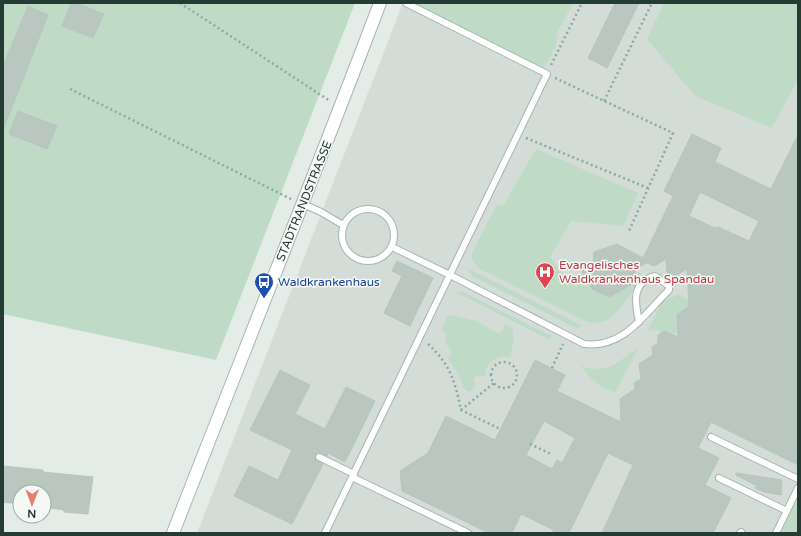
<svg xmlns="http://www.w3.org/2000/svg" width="801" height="536" font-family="'Varela Round',sans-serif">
	<rect width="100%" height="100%" fill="#e4ece8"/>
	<!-- built -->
	<path fill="#d3dcd7" d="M403,3H798V533H197Z"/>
	<!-- green -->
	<path fill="#c0dbc5" d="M3,3H355L216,360L3,314Z
		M411,3H573L557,33L556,46L543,69Z
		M664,3H798V79L772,128L695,96L647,39Z
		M536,149L638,193L623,226L571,221L550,257L571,282L587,281L592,289L609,297L636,282L635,273H642L635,289L618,311L608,320L596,323L587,322L478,268L472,260V253L497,204L503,206Z
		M467,268L581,325L578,329L472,276Z
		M455,292H463L552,336L550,340Z
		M677,293L685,299L689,298V306L677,315L678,331L672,334L664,331L648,330L662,301L676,296Z
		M453,315L477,321L497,333L502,332L505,324L512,328L514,340L510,357C496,355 486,362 485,376L474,377L475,388L469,392L463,388L459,375L448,359L452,351L445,343L447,335L442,330L447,316Z
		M638,348L615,393C599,387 591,380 581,366C608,375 617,362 638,348Z
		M798,503V533H781L793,506Z"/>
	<!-- building -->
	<path fill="#bac7c1" stroke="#b7c5bf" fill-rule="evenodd" d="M71,3H76L104,14L93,38L62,26Z
		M615,3H639L607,68L588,58Z
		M28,6L48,15L3,130V66Z
		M18,111L57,126L47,149L9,134Z
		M692,134L721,148L715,162L771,189L798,135V465L711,422L698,448L719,458L705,485L731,498L713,533H602L633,465L608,453L569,533H552L554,530L521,514L512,533H489L402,491L400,471L428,453L446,416L495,440L535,360L565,375L557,391L621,422L620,399L635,389L634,383L641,379L639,364L653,355L652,347L658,343V335L664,331L678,337L677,315L689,306L687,269L675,276L667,273L666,259L654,266L647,263L635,269L636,282L609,297L592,289L580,268L593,262L594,252L617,244L643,258L673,196L664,191ZM700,192L759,221L749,241L718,227L715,228L689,216ZM544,421L575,438L562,463L557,460L552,469L526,455Z
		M397,261L433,278L410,326L384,313L402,276L392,271Z
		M280,370L310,385L295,414L325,429L346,387L375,401L345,462L328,453L327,456L319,453L315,455L316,460L323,464L292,524L234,496L249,466L278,480L292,450L250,430Z
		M3,466L43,470V472L93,477L88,514L64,512V510L44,507V492H20V504L3,502Z
		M736,473L782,480L781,495L764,492L755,488L757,486L736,475Z"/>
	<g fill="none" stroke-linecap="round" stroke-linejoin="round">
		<defs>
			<path id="service" d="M406,3L547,74L352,477L468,533
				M303,204L321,212L343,225
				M342 235a26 26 0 1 1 52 0a26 26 0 1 1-52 0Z
				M392,247L450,275L584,344C624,349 644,314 669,290V286L655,276C631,282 635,303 639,322
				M711,437L798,479
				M319,457L354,474
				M719,478L787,511
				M325,533L352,477
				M740,533L741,532
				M776,533L798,488"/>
			<path id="tertiary" d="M173,533C242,356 313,180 380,3"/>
		</defs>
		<!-- service casing -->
		<use href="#service" stroke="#a7b4af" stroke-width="8"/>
		<!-- tertiary casing -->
		<use href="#tertiary" stroke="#a7b4af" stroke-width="14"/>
		<!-- path -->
		<path stroke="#88ac9f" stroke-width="2.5" stroke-dasharray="2 3" stroke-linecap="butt" d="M180,3L330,101
			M551,65L582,3
			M555,78L673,133L629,231
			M70,89L291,199
			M604,101L652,3
			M526,138L648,188
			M428,344C450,364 455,381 461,410L500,429
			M491 375a13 13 0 1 1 26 0a13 13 0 1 1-26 0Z
			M552,368L563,344
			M461,410L494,383
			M530,444L551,454"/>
		<!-- service -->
		<use href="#service" stroke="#fff" stroke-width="6"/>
		<!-- tertiary -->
		<use href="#tertiary" stroke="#fff" stroke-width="12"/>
	</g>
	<!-- icons -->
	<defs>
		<symbol id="hospital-pin" viewBox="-11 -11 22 30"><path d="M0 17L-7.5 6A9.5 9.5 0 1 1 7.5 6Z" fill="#e0444e" stroke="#f5f9f6"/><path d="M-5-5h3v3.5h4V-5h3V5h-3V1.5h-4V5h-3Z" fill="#fff"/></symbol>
		<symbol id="bus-pin" viewBox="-11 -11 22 30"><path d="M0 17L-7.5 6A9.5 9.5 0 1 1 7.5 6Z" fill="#1a4fb4" stroke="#f5f9f6"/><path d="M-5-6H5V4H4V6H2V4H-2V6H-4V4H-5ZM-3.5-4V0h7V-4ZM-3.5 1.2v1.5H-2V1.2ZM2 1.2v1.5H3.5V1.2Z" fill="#fff"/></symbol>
	</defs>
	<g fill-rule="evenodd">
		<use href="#hospital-pin" x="534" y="261" width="22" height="30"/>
		<use href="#bus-pin" x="253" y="271" width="22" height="30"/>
	</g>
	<g text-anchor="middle" stroke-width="3" stroke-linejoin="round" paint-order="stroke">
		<!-- street labels -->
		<g font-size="12" fill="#253c35" stroke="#f5f9f6">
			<text transform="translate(304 201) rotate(-68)" y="4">STADTRANDSTRASSE</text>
		</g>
		<!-- health labels -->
		<g font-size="12" fill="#be3a42" stroke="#f5f9f6" text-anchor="start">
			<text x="559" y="269">Evangelisches<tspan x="559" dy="14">Waldkrankenhaus Spandau</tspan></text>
		</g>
		<!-- transit labels -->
		<g font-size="12" fill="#164399" stroke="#f5f9f6" text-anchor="start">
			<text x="278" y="286">Waldkrankenhaus</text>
		</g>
	</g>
	<!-- border -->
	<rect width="801" height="536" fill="none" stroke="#253c35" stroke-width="8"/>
	<!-- north arrow -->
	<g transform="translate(32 504) rotate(181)"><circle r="19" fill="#f5f9f6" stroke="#a2ada9"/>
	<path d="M0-3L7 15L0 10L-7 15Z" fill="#e4816b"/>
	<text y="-6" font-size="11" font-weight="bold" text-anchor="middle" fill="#253c35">N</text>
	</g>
</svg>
